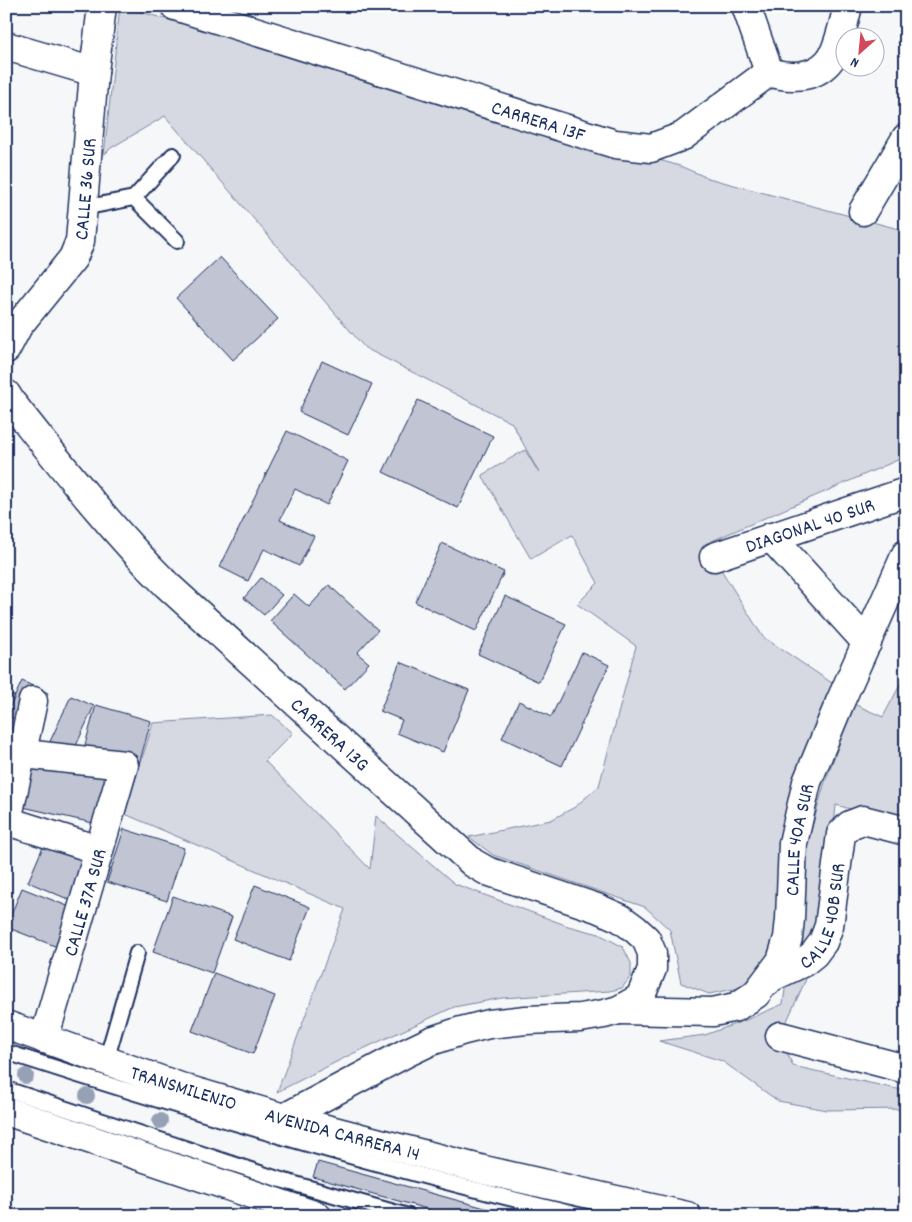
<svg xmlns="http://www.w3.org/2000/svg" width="912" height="1222" font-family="Dekko,sans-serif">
	<rect width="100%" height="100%" fill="#f6f7f9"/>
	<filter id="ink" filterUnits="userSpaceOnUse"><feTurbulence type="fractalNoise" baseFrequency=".02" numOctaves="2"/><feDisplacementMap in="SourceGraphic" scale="10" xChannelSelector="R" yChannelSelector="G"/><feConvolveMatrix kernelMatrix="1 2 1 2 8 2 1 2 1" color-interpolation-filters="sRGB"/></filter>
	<g filter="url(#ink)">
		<!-- green -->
		<path fill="#d6d9e2" stroke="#7884a0" d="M120,6L680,166L708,178L906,231V461L900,459L705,544L763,637L835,685L787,809L776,946L758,970L739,988L709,994L681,983L670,930L645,907L493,855L469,837L551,820L575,807L599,786L636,646L577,604L598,583L572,535L531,559L482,475L525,450L539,473L512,423L365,348L165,116L111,148L104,155Z
			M906,674V824L836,805L823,942L780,1036L793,1066L906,1091V1109L827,1110L778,1101L722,1061L659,1041L705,1035L746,1020L783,1004L803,859L824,785L854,704L883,717Z
			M272,715L293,733L265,761L370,869L376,816L455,884L568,926L599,934L623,947L631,963V976L622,988L610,991L502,998L454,1007L352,1054L277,1092L345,909L125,814L153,723Z"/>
		<!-- building -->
		<path fill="#c0c4d3" stroke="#1b2f5e" d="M220,257L278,319L233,360L176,298Z
			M322,361L372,384L348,435L299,412Z
			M418,400L493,436L458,508L383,472Z
			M287,431L348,461L327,505L295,489L280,520L314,536L299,566L264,549L248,581L220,567Z
			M442,543L504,572L476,631L415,602Z
			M261,578L282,595L264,615L244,598Z
			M329,585L378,630L357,653L369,663L345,689L270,621L294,594L309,607Z
			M505,596L566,624L539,682L478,654Z
			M582,652L609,665L562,766L502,738L519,701L551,717Z
			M400,662L469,690L443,752L397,733L402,720L380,711Z
			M22,681L48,693L43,703L18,720L6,715Z
			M6,695L15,696L6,715Z
			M71,696L94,706L70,759L47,748Z
			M96,705L151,721L138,768L83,752Z
			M34,758L117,777L106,826L23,807Z
			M124,829L184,848L167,901L107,882Z
			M45,842L87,860L70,900L28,882Z
			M255,885L310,907L289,961L233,939Z
			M22,888L75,909L60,948L6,927Z
			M173,896L232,917L212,973L153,952Z
			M214,973L275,996L253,1054L192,1031Z
			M318,1162L496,1211L495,1216H452L313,1177Z"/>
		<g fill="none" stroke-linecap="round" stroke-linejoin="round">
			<defs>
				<path id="lane" d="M134,198L173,155
					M83,208L134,198L177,241
					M6,1052C197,1114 388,1170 583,1216
					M106,1061L137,953
					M6,1089L281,1180L408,1216"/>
				<g id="street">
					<path id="s1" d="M175,6L615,144L651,148L683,136L769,72C787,78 813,79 828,62C838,52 844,21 848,6"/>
					<path d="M746,6L769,72"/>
					<path d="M6,46L94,72"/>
					<path d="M863,211L906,138"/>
					<path d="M771,537L867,643"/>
					<path id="s2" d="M714,557L906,492"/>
					<path d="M33,701L7,821L99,850"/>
					<path d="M6,752L124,765L44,1039"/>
					<path id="s3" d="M767,982L770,978L804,962L814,954L823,942L829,926L841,834L850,825L863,820L906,831"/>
					<path id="s4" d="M619,1010L713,1012L736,1007L756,994L781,961L788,938L790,919L793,843L807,782L840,702L906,554"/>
					<path d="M780,1036L906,1069"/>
				</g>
				<g id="secondary">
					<path id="s5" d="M6,349L18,326L73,258L80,241L94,72L102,6"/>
					<path id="s6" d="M6,394L11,402C61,465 110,528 167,585L473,863L487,871L597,908L620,918L635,929L646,939L652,953V969L640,998L619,1010L604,1014L580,1018L526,1020L489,1024L461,1031L431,1041L406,1053L284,1118"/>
				</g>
				<g id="primary">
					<path id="s7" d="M6,1025L186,1089L284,1118L484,1170L687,1216"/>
					<path d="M6,1111L317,1216"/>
				</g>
			</defs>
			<!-- lane casing -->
			<use href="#lane" stroke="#1b2f5e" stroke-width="18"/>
			<!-- street casing -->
			<use href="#street" stroke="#1b2f5e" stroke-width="31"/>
			<!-- secondary casing -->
			<use href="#secondary" stroke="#1b2f5e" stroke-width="31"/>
			<!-- primary casing -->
			<use href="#primary" stroke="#1b2f5e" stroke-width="31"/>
			<!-- lane -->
			<use href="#lane" stroke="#fff" stroke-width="14"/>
			<!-- street -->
			<use href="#street" stroke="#fff" stroke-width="28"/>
			<!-- secondary -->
			<use href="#secondary" stroke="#fff" stroke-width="28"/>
			<!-- primary -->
			<use href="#primary" stroke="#fff" stroke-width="28"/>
		</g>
		<!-- trees -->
		<g fill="#97a1b6">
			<circle cx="26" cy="1076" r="8"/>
			<circle cx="87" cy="1096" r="8"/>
			<circle cx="160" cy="1121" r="8"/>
		</g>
	</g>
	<g text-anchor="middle" stroke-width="4" stroke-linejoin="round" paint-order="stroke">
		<!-- street labels -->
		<g font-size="20" fill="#1b2f5e" stroke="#fff">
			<text dy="7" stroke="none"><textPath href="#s1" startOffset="381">CARRERA 13F</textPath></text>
			<text dy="7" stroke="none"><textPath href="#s5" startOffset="184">CALLE 36 SUR</textPath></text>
			<text dy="7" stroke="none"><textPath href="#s2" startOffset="101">DIAGONAL 40 SUR</textPath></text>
			<text dy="7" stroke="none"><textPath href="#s6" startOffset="471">CARRERA 13G</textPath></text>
			<text dy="7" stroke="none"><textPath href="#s4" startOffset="306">CALLE 40A SUR</textPath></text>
			<text transform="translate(84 902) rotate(-74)" y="7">CALLE 37A SUR</text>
			<text dy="7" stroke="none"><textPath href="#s3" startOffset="95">CALLE 40B SUR</textPath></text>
			<text transform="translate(184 1087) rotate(17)" y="7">TRANSMILENIO</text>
			<text dy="7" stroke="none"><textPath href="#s7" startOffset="354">AVENIDA CARRERA 14</textPath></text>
		</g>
	</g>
	<!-- margin -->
	<rect width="912" height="1222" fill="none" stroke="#fff" stroke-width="25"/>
	<rect x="12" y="12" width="887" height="1197" fill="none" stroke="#1b2f5e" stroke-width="2" filter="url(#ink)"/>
	<!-- north arrow -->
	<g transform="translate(860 52) rotate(207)"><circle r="24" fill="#ffffff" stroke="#a4acbf"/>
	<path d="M0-4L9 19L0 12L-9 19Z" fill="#d1495b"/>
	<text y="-8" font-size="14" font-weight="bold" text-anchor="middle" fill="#1b2f5e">N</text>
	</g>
</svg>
